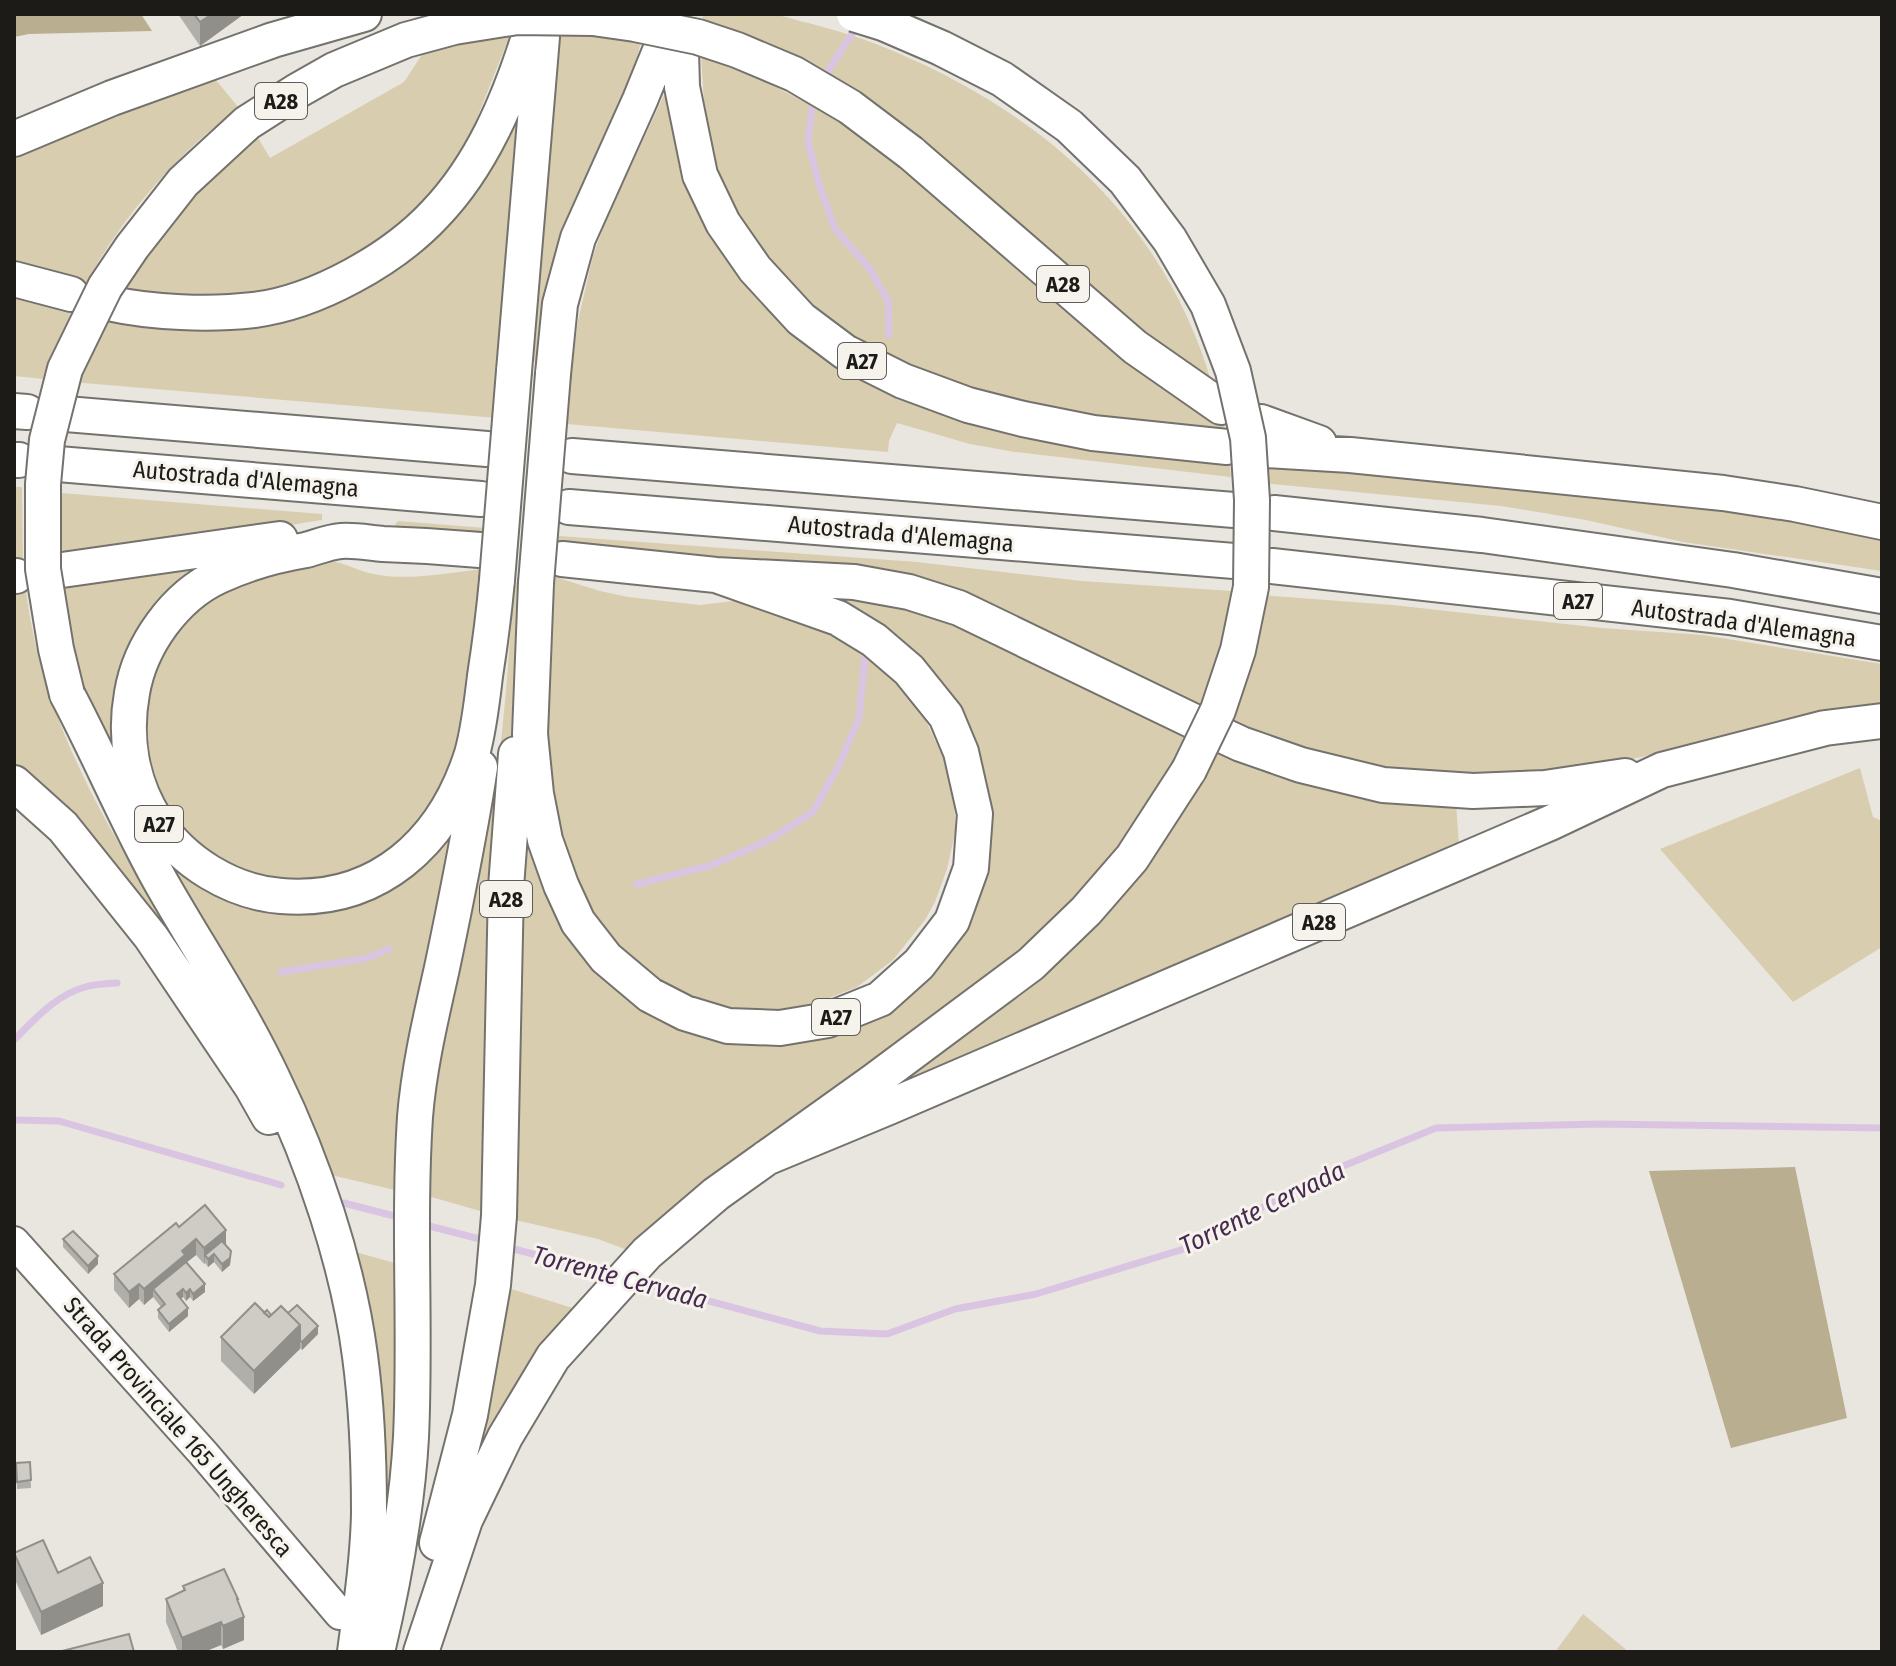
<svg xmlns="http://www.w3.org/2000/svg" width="1896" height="1666" font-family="'Fira Sans Condensed',sans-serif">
	<rect width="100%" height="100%" fill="#e9e6e0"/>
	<!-- green -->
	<path fill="#d9cdaf" d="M703,14C725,14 748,12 770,14C780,15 790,18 800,21C833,29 866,39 898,53C1051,119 1166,224 1213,387L1203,385L984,203L702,26Z
		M560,32L585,33L641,41L633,75L543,360L533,361L536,296Z
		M510,35L469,138L454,161L432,191L413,212L368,250L303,283L246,298L109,295L131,256L254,131L270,158L404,82L425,50Z
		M701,56L768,83L818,109L862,137L928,186L1223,421L1225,436L1081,418L915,376L814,312L756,245L733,206L715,162L704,102Z
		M211,74L239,108C175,154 121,219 83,288L14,270V153Z
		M664,95L669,102L692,178L853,370L1229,458L1231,477L1015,452L970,444L897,423L889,441L888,452L567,424L571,375L578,321L593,256L604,225Z
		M529,97L497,418L72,382L100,316L338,295Z
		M14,295L72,310L44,379L14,376Z
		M1260,459L1712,503L1882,535V571L1683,542L1586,520L1501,506L1263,483Z
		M14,487H22L23,566H14Z
		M49,492L322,514V520C303,522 286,527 267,528L49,561Z
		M398,521L486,528L485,537L396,529L394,526Z
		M559,536L917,562L1082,581L1232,591C1226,633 1214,673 1201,714L988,606L558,547Z
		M213,560L142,641L139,807L281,910L452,827L456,828L399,1191L327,1174L101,757L51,586Z
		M328,561C345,562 353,569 369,573C405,582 445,573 482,569L463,744L418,831L352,877L264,884L205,855L156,798L140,727L159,655L184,620L232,584Z
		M555,577L600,591L628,597L700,605L733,601L750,602L820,628L843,641L875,665L908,694L925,719L942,755L953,790L956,829L947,869L935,902L925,920L893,960L857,987L829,998L787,1010L745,1013L709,1006L644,976L589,913L566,863L546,763V704L552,584H555Z
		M514,582H523L507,782L487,1213L428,1196C430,1074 463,956 487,836C503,752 508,667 514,582Z
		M14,590H26C45,752 146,888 231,1022L14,774Z
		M823,590L950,617L1192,735L1135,830L1055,923L997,971L721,1169L630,1251L598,1239L511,1219L523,852L526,827L648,1006L831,1026L949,930L964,744L824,600Z
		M1261,595L1393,605L1602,628L1703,635L1882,664V708L1707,741L1637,758L1591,767L1458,779L1339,764L1228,726Z
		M1219,746L1456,802L1459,846L903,1085L898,1075L1115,897L1165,838L1206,778Z
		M1860,768L1873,817L1882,821V947L1793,1002L1660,849Z
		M352,1251L398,1264L405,1398L383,1535Z
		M508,1288L576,1309L491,1444L482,1437Z
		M1583,1614L1629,1652H1555Z"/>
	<!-- forest -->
	<path fill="#b9ae8f" d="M14,14H141L152,31L29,34L14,37Z
		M1795,1167L1847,1418L1731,1448L1649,1171Z"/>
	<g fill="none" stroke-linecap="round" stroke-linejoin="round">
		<!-- stream -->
		<path stroke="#d9c5e1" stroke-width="7" d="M824,80L830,68L857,26
			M816,99L812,108L808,142L820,187L835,229L870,269L888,301L889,335
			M637,884L712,865L767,841L813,812L839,765L859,718L865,656
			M281,972L367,958L389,949
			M14,1040C35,1019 56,995 85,987C95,984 106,984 117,983
			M14,1120L59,1121L281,1185
			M344,1203L394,1216
			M429,1226L480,1239
			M514,1249L612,1275
			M635,1281L820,1331L887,1334L955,1309L1036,1294L1187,1248L1326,1173L1436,1128L1600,1124L1882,1128"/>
		<defs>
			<path id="major" d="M14,1242L203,1453L340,1614"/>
			<path id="highway" d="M681,51L682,87L700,175L723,223L755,269L801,319L845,352L903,381L968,405L1023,419L1093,433L1227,447
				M14,139L112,98L273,40L364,14
				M911,153L1135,347L1221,407
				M14,279L71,294
				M108,303C152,313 210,315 254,310C317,302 393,259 435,214C482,165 509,100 529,37
				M514,371L542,37
				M553,374L560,304L578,238L640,100L662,46
				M14,411L27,412
				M66,414L487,449
				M1261,422L1319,443
				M1266,450L1350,455L1723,493L1795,504L1882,522
				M572,456L1234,510
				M14,460H19
				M58,464L481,499
				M569,507L1234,561
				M1274,513L1482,535L1733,570L1882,596
				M480,550C448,547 416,545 383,544C370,543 355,540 341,541C329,542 317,547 306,550C276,555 247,563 219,576C175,596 140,645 132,693C124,737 131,782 156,821C183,862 231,892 281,896C378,904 444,842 472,754C479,729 482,702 485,676C490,644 494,613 497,580
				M562,559L716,575L854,582L909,592L959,608L1193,721
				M1272,566L1730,617L1882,643
				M55,571L280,539
				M14,576H16
				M536,583L530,734L536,794L545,840L561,885L578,922L606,958L650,995L685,1013L728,1026L780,1028L828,1020L880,999L919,964L952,921L971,868L975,814L961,752L946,716L909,670L874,640L838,618L716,575
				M67,694C100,756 127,822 162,884C199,949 241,1011 273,1079C313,1161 348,1264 360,1356C367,1408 369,1461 369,1513C368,1559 361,1606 355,1652
				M1226,737L1241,744L1301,765L1383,785L1473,791L1545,788L1625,776
				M14,783L63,827L151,937L252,1087L269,1117
				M766,1158L889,1107L1550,823L1662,770L1825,728L1882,721
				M437,1543L470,1415L493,1285L499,1216L506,887L516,754
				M377,1652C394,1580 407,1511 411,1437C416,1331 408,1224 415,1117C419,1067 431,1017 442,968C456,901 470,834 480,767
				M421,1652L465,1520L505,1437L553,1357L647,1253L716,1194L874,1081L1031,964L1086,911L1132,858L1189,770"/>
		</defs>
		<!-- major casing -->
		<use href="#major" stroke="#74726d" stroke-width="34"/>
		<!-- highway casing -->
		<use href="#highway" stroke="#74726d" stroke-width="38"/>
		<!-- major -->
		<use href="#major" stroke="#fff" stroke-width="30"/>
		<!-- highway -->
		<use href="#highway" stroke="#fff" stroke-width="34"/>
		<defs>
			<path id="highway-bridge" d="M854,14L883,23L941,48L1002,79L1069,126L1125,180L1170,240L1208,305L1233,371L1248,438L1252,500L1251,587L1238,650L1218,710L1189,770
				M497,580L514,371
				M536,583L553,374
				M67,694L56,649L43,569V484L47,440L65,369L105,287L132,247L183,182L247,123L297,91L334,70L406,40L454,27L517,17L593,18L635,24L698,37L737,50L794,74L850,107L911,153"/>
		</defs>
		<!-- highway-bridge casing -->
		<use href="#highway-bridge" stroke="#74726d" stroke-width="38" stroke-linecap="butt"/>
		<!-- highway-bridge -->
		<use href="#highway-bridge" stroke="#fff" stroke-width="34"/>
	</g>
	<!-- wall -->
	<path fill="#b1afa9" d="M178,14H244L200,46Z
		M179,1227L226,1245L231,1259L230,1265L222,1272L214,1262L208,1267L205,1263L204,1264L196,1255L187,1262L205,1292L193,1301L190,1297L186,1301L183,1297L180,1299L188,1316L169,1332L158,1318V1310L161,1307L153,1297L144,1305L139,1299L129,1308L114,1290V1274Z
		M63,1239L98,1264L88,1274L63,1247Z
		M264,1313L271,1315L288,1313L318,1334L302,1350L300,1348L254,1394L221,1361V1337Z
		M30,1462L31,1488L17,1489L16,1463Z
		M14,1553L58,1573L103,1606L41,1635L14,1578Z
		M183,1586L238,1603L244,1640L223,1649L221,1645L204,1652H178L166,1622V1599L183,1591Z"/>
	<!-- shaded-wall -->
	<path fill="#908f8a" d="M212,14H244L200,46V22Z
		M226,1230V1246L214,1256V1262L208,1267V1259L205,1255L204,1264V1248Z
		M196,1239V1255L153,1289V1297L144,1305V1289L182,1251Z
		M231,1251L230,1265L222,1272V1264Z
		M98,1256V1264L88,1274V1266Z
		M139,1284V1299L129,1308V1292Z
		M205,1284V1292L193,1301V1294Z
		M183,1289V1297L177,1302V1294Z
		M190,1289V1297L186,1301V1293Z
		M188,1308V1316L169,1332V1324Z
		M300,1325V1349L254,1394V1371Z
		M318,1326V1334L302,1350V1342Z
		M103,1583V1606L41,1635V1612Z
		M237,1599H238V1620L244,1617V1640L223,1649V1626Z
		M221,1622V1645L204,1652H182V1638Z"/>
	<!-- building -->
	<path fill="#ceccc5" stroke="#908f8a" stroke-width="2" d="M194,14H212L200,22Z
		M205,1205L226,1230L204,1248L196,1239L182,1251L185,1255L144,1289L139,1284L129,1292L114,1274L176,1223L179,1227Z
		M73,1231L98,1256L88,1266L63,1239Z
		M222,1241L231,1251L230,1258L222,1264L214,1254L208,1259L205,1255Z
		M186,1262L205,1284L193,1294L190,1289L186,1293L183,1289L177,1294L188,1308L169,1324L158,1310L165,1304L153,1289Z
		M255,1303L269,1317L281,1306L300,1325L254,1371L221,1337Z
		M297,1305L318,1326L302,1342L300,1341V1325L288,1313Z
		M267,1310L271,1315L269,1317L264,1313Z
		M30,1462L31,1480L17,1482L16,1463Z
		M43,1540L58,1573L90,1557L103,1583L41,1612L14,1553Z
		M224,1569L238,1599H237L244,1617L223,1626L221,1622L182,1638L166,1599L185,1590L183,1586Z
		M129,1634L134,1652H62V1651Z"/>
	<g text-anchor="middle" stroke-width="6" stroke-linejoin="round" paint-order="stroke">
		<!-- shield labels -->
		<g fill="#f6f3ed" stroke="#5d5c58" stroke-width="2">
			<rect x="255" y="83" width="52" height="36" rx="6"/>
			<rect x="1037" y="266" width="52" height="36" rx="6"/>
			<rect x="838" y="343" width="48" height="36" rx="6"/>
			<rect x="1554" y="583" width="48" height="36" rx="6"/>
			<rect x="135" y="806" width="48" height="36" rx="6"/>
			<rect x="480" y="881" width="52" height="36" rx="6"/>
			<rect x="1293" y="904" width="52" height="36" rx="6"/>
			<rect x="812" y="999" width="48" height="36" rx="6"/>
		</g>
		<g font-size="22" font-weight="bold" fill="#1c1b18">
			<text x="281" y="109">A28</text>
			<text x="1063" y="292">A28</text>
			<text x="862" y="369">A27</text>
			<text x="1578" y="609">A27</text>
			<text x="159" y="832">A27</text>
			<text x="506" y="907">A28</text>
			<text x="1319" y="930">A28</text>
			<text x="836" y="1025">A27</text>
		</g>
		<!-- street labels -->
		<g font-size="24" fill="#1c1b18" stroke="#f6f3ed">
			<text transform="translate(246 479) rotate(5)" y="8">Autostrada d'Alemagna</text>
			<text transform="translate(901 534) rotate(5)" y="8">Autostrada d'Alemagna</text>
			<text transform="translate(1744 623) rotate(8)" y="8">Autostrada d'Alemagna</text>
			<text transform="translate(178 1427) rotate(49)" y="8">Strada Provinciale 165 Ungheresca</text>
		</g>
		<!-- water labels -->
		<g font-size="26" font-style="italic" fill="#462a50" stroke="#f6f3ed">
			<text transform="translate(1262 1208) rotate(-26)" y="9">Torrente Cervada</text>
			<text transform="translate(620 1277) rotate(15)" y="9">Torrente Cervada</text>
		</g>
	</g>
	<!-- border -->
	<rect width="1896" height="1666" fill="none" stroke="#1c1b18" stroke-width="32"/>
</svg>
